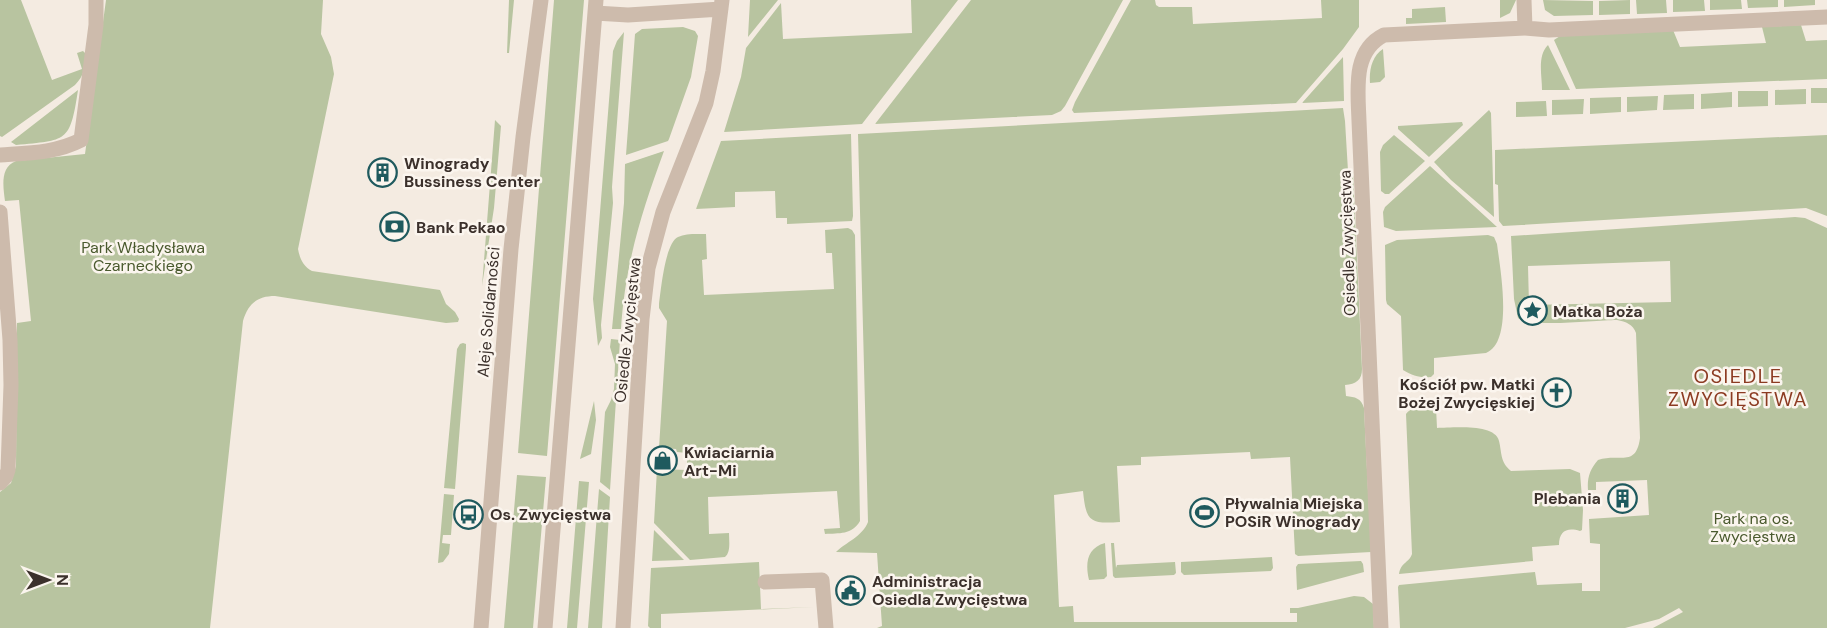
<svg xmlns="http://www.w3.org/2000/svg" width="1827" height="628" font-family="'DM Sans',sans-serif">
	<rect width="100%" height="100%" fill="#f4ebe1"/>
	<!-- green -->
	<path fill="#b8c4a0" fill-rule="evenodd" d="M0,0H21L52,80L82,69L77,53L83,51L87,55C85,67 84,76 75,85L2,137L0,136Z
		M106,0H323L321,34L331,57L334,74L298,249C300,259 303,266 312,271L440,290L446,304L455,312L459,319L458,322L446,323L275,296C257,296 248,304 243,321L210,628H0V492L11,483L16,466L17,323L31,321L19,200L5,201C3,186 0,167 16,161L85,154Z
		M509,0H514L509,53H507Z
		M554,0H584L547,456L518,453Z
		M750,0H778L748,37Z
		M911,0H958L862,124L724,132L741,77L746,48L781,3L783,39L912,33Z
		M971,0H1123L1065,106L1061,111L1052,115L875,124Z
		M1131,0H1155L1156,5L1159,7H1192L1193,24L1322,18L1321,0H1359V27L1343,49L1296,103L1074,113L1072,110L1075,102Z
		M1500,0H1516L1510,13L1500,18Z
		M1543,0L1593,1V15L1554,16L1545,10Z
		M1630,0V14L1599,15V1Z
		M1636,0H1666L1667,13L1637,14Z
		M1673,0H1704L1705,11L1673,12Z
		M1710,0H1741L1742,9L1710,10Z
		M1747,0H1778V7L1748,8Z
		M1784,0H1815V5L1784,7Z
		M1445,7L1446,22L1406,24V18H1412V9Z
		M1801,25L1806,41L1827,40V79L1576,89L1554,40L1560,36L1673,30L1680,47L1766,43L1762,27Z
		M683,27L695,31L698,36L691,77L669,139L668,141L626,155L635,34L642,29Z
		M624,32L612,187L613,203L601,325L602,338L598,346L593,299L613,51L617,41Z
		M1548,45L1570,90H1542C1542,75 1537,56 1548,45Z
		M1383,49L1385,77L1380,82L1370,83C1369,70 1372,56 1383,49Z
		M1343,57L1344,101L1302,103Z
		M1811,88H1827V103H1811Z
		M1806,89V104L1775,105V90Z
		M78,90C70,143 67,140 16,145L11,142Z
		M1738,91H1768V106L1738,107Z
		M1732,92V107L1701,109V94Z
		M1694,94V109L1663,110L1664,95Z
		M1658,96L1657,110L1627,112V97Z
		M1621,97V112L1590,114V98Z
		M1584,99L1583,114L1552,115V100Z
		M1546,101L1547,116L1516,117V102Z
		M1343,108L1345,121L1348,171H1353L1362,369C1362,380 1356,384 1345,385L1346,396C1355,397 1361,398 1364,408L1371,552L1298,556L1295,554L1290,457L1251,459L1250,452L1141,457V465L1117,466L1120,522C1090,524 1086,522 1083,491L1054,495L1059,607L1073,606L1074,622H1297V613H1290V608H1298L1354,596L1364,597L1373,604L1374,628H877L882,626L877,553L836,552C846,542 862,537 868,522L858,134Z
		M1489,110L1491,113L1494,217L1451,180L1434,162Z
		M495,120L501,126L494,208L482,286Z
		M1462,122L1463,125L1429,157L1398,129V126Z
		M851,134L853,216L852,221L787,224V218H776L775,191L735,192V207L696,209L721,141Z
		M1394,135L1425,161L1389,194H1385L1381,191L1380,152L1383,145Z
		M1827,135V216L1806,208L1503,226L1499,221L1498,185L1495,184V150Z
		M664,151C642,211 625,264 621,329H612L624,203L625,164Z
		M1430,166L1497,227L1396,231L1384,227L1383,212L1385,207Z
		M1795,217L1805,218L1827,228V628H1653L1683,612L1679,608L1659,619L1625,628H1400L1398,587L1399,585L1535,572L1537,585L1582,583V591H1600V544L1590,543L1589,519L1649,515L1647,480L1596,482V490H1588C1587,478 1590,469 1598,460C1619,453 1636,468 1640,438L1636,333C1633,324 1626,322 1617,320C1595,320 1534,328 1518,318L1514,299L1511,236ZM1670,261L1671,302L1529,305L1528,266Z
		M848,228L852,230L855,235L860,521C852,535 839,533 825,534L824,529L840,528L837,491L708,497L709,534L729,533C729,541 731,552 725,557L690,560L654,523L657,469L687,470V453L677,452L676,449L659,448L667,321L659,308V304C661,290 665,243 678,237C686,233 698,234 706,234L707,259L702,260L704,295L834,289L832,253H826L825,230Z
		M1488,235L1494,237L1497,244C1500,268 1514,342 1486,353L1434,358V374L1431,377C1420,378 1413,376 1403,370L1401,316L1387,304L1386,300L1385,245L1397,240Z
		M611,339L620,340L610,490L600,482L605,412L611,400L614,389L615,364L610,347Z
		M463,343L466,344V348L455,489L444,488L457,349L460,344Z
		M594,401L596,420L591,454L580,459Z
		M1436,407L1437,428C1451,428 1495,423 1499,441C1502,453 1500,462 1511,471L1570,469L1580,473L1583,510L1582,530L1580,531C1567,527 1559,531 1559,545L1532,547L1533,561L1399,574C1401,562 1409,563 1412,554L1406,414C1413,405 1426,407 1436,407Z
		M517,475L546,477L533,628H504Z
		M579,481L589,482L577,628H567Z
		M599,489L610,497L602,628H588Z
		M444,494L454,495L451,535H443L442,543L450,544L449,554L443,562L438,563Z
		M654,530L684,560L652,561Z
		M1105,543L1107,576L1104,579L1089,580C1085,563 1087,548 1105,543Z
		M1111,543H1114L1116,568L1117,565L1175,562L1176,573L1174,575L1115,578L1113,576Z
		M1272,557L1273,568L1271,571L1184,575L1181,572V562Z
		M1361,561L1363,564L1364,572L1297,590L1296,567L1298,564Z
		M759,562L761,609L814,607L661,614V628H650L648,626L651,568Z"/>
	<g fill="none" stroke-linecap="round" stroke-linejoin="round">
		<!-- minor -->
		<path stroke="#cdbbac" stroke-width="15" d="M595,13L628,15L721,9
			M1525,28L1549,30L1827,17
			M0,155C28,153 56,153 81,140L96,25V0
			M0,212L10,340L11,385L8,470L6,476L0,483
			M765,582L822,580L826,628
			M481,628L511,249L523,137L541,0
			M545,628L596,0
			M623,628L642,319L648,268L663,212L706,103L713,71L722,0
			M1381,628L1359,121C1358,90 1352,51 1384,35L1525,28L1524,0"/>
	</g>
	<!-- icons -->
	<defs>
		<symbol id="building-ring" viewBox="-11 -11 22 22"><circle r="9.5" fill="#fbf5ee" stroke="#1f5a5e" stroke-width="1.5"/><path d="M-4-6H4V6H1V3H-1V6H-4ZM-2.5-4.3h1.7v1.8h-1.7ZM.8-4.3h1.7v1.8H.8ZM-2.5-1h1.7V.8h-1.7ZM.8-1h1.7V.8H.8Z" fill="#1f5a5e"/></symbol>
		<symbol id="bank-ring" viewBox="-11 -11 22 22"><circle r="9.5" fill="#fbf5ee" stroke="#1f5a5e" stroke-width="1.5"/><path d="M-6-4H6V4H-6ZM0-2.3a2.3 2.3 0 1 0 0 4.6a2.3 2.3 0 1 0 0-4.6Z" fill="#1f5a5e"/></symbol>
		<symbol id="sight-ring" viewBox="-11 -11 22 22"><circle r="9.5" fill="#fbf5ee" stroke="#1f5a5e" stroke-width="1.5"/><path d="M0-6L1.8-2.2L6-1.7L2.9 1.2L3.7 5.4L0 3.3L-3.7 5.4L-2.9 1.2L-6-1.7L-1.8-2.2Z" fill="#1f5a5e"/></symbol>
		<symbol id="church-ring" viewBox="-11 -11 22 22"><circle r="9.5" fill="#fbf5ee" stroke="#1f5a5e" stroke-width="1.5"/><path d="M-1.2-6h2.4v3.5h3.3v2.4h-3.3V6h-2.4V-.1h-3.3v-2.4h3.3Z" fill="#1f5a5e"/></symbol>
		<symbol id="shop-ring" viewBox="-11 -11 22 22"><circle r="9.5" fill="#fbf5ee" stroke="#1f5a5e" stroke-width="1.5"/><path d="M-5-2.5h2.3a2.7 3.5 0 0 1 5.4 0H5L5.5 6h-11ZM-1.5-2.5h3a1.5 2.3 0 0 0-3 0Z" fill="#1f5a5e"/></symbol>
		<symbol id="stadium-ring" viewBox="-11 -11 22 22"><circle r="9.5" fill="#fbf5ee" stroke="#1f5a5e" stroke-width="1.5"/><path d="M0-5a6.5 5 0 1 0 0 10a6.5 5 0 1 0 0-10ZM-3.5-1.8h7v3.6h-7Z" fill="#1f5a5e"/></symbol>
		<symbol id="bus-ring" viewBox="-11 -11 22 22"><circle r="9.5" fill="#fbf5ee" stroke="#1f5a5e" stroke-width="1.5"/><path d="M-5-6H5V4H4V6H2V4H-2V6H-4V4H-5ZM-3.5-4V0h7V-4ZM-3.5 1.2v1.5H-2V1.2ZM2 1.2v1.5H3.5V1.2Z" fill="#1f5a5e"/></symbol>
		<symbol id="civic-ring" viewBox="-11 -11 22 22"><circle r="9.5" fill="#fbf5ee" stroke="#1f5a5e" stroke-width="1.5"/><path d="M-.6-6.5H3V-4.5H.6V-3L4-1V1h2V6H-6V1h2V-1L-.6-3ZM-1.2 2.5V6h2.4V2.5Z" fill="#1f5a5e"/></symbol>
	</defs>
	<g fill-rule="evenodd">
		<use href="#building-ring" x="366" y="156" width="33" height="33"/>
		<use href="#bank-ring" x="378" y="210" width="33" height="33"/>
		<use href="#sight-ring" x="1516" y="294" width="33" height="33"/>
		<use href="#church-ring" x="1540" y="376" width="33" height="33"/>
		<use href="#shop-ring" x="646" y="444" width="33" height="33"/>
		<use href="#building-ring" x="1606" y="482" width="33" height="33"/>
		<use href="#stadium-ring" x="1188" y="496" width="33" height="33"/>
		<use href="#bus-ring" x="452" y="498" width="33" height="33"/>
		<use href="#civic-ring" x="834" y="574" width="33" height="33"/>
	</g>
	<g text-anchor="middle" stroke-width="5" stroke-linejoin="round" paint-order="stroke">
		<!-- poi labels -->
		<g font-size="16" font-weight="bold" fill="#3b302b" stroke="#fbf5ee" text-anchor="start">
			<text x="404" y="169">Winogrady<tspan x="404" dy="18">Bussiness Center</tspan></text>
			<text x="416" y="233">Bank Pekao</text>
			<text x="1553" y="317">Matka Boża</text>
			<text x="1535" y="390" text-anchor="end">Kościół pw. Matki<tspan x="1535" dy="18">Bożej Zwycięskiej</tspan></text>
			<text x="684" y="458">Kwiaciarnia<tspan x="684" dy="18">Art-Mi</tspan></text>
			<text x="1601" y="504" text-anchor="end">Plebania</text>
			<text x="1225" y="509">Pływalnia Miejska<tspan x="1225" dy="18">POSiR Winogrady</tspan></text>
			<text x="490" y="520">Os. Zwycięstwa</text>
			<text x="872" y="587">Administracja<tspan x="872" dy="18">Osiedla Zwycięstwa</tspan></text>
		</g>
		<!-- street labels -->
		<g font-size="16" fill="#3b302b" stroke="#fbf5ee">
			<text transform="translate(1347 243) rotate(-92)" y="6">Osiedle Zwycięstwa</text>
			<text transform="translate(488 312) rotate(-85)" y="6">Aleje Solidarności</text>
			<text transform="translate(627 330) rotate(-84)" y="6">Osiedle Zwycięstwa</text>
		</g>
		<!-- park labels -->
		<g font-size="16" fill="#4a5a2e" stroke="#fbf5ee">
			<text x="143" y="253">Park Władysława<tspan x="143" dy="18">Czarneckiego</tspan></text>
			<text x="1753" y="524">Park na os.<tspan x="1753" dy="18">Zwycięstwa</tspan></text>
		</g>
		<!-- quarter labels -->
		<g font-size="20" letter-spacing="1.5" fill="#8c3b22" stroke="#fbf5ee">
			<text x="1738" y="383">OSIEDLE<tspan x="1738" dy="23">ZWYCIĘSTWA</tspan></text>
		</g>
	</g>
	<!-- north arrow -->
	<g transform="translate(48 580) rotate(90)" stroke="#fbf5ee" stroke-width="4.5" paint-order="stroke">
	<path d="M0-4.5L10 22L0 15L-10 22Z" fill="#3b302b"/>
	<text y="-9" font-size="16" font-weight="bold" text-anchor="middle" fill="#3b302b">N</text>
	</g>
</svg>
